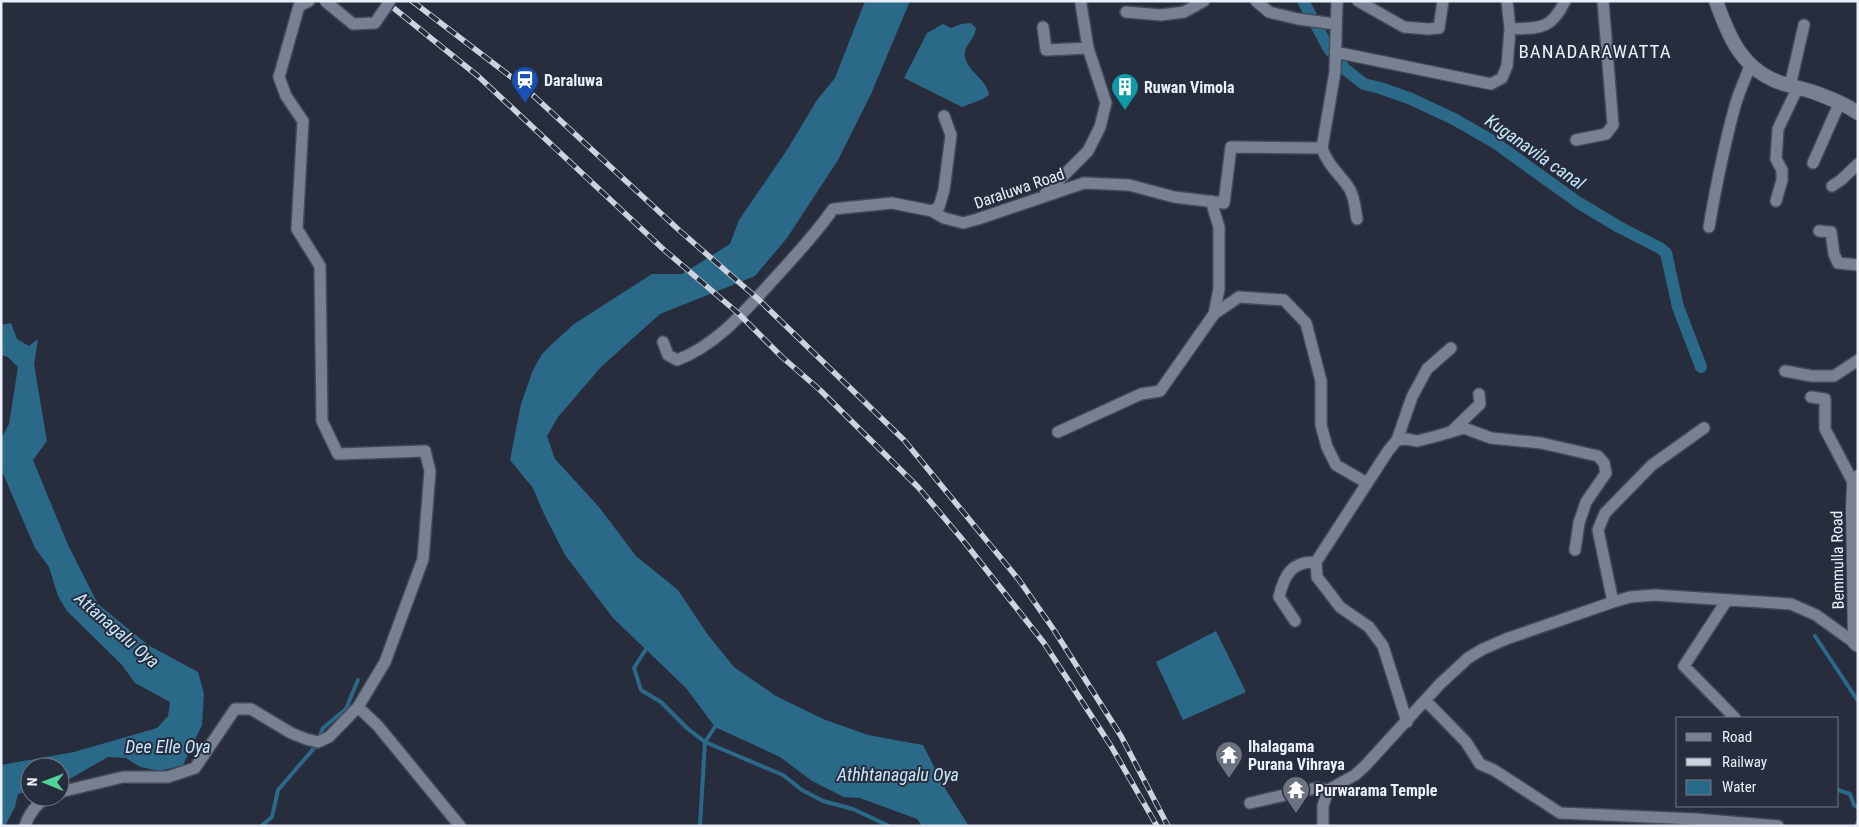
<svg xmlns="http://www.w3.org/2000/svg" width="1859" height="827" font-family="'Roboto Condensed',sans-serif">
	<rect width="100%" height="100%" fill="#272d3d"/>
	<!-- water -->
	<path fill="#2b6989" d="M865,1H910L871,94L838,160L787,238L755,276L660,314L601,367L558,417L547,436L555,459L599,507L636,556L678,590L708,635L734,667L776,696L823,719L868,735L923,745L946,790L969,826H922L917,819L860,798L844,797L812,781L780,757L715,727L686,688L613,618L565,555L544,514L533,488L510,460L521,404L533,370L542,354L552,344L574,324L652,274H682L730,244L739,220L787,150L817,100L835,78Z
		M971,23L976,28C974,41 966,43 965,52C963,70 987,78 989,95L983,99L962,107L904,78L927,33L943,24L951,28L961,24Z
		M11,323L17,339L29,346L38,339L34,364L47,441L33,460L68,545L98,604L148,645L198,672L204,694L202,725L183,765L160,771L140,767L126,758L108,757L66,781L60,783V767H30V791L18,794L15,807L5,826H1V765L74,752L157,728L168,716L170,702L135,683L122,665L67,611L58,596L49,567L35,548L1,469V439L9,424L18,367L8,357L1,355V325Z
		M1216,631L1246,692L1183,720L1156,662Z"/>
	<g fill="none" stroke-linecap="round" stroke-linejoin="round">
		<!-- stream -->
		<path stroke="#2b6989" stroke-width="4" d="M1815,636L1858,701
			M646,649L634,668L641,690L661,702L688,729L705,742L783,775L802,790L823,801L853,809L889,826
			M1838,790L1850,794L1854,805L1858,808
			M261,826L272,817L278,790L315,747L323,728L346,709L358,680
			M700,826L705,742L715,727
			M1856,826L1858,822"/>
		<!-- canal -->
		<path stroke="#2b6989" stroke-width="12" d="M1303,1L1329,49L1346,70L1364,84L1380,88L1409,98L1454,119L1494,142L1579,203L1619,227L1660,248L1666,253L1678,307L1701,367"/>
		<defs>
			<path id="minor" d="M1256,1L1269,12L1298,19L1335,24
				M1337,1L1335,72L1322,148C1328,166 1339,173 1349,188C1355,197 1355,209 1357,219
				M1358,1L1404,27L1428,29L1439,28L1443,1
				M1507,1L1510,29
				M1081,4L1088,48
				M1126,12L1161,15L1184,12L1204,1
				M1043,27L1046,50L1088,48L1106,103L1100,127L1088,151L1045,194
				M1335,52L1491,84L1502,78L1507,66L1510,29C1540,28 1551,30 1565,1
				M1790,86L1804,25
				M1576,140L1606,134L1613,125L1603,1
				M1813,163L1840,102
				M1832,186L1841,180L1858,164
				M1211,201L1219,227V289L1214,314
				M1776,201L1782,180V170L1776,159L1778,129L1798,87
				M932,211L939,207L944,190L951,135L944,116
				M1709,227C1716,186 1724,146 1735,106C1739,92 1745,79 1750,66
				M1819,231L1831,232L1834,254L1838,263L1858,265
				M663,342L668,355L677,360C717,345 745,311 773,280C794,257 815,235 833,209L892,203L932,211L944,218L963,223L978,219L1084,183L1129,185L1174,197L1224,203L1231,147L1322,148
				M1785,371L1812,376H1834L1858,360
				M1811,397L1825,399V429L1854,484
				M1453,430L1480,404L1479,394
				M1058,432L1141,394L1160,391L1214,314L1239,297L1284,300L1306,323L1321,381V425L1327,447L1336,465L1367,483
				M1397,440L1412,397L1427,369L1451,348
				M1727,600L1684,666L1735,718
				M1613,602L1598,530L1605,513L1652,465L1704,428
				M1295,621L1279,597C1284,576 1291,561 1316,562
				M1426,701L1466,742L1480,764L1494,770L1560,813L1695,819L1778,826
				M358,707L378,726L460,826
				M1407,722L1383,646L1369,627L1340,607L1331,595L1317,577L1316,562L1388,451L1397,440L1406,439L1417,441L1437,436L1464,428L1491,438L1541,443L1598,456L1604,463L1606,473L1586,502L1579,523L1575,550
				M60,792L123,777H168L195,768L235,709H251L291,733L306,739L318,742L329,737L358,707L385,662L423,559L430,471L425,451L338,454L322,421L320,266L297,229L303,121L286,96L279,77L299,6L309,1
				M1250,803L1316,788L1328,790
				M25,826C29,813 36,806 46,797
				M1323,826V806L1328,790L1355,775L1365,766L1440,684L1468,658L1483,649L1506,639L1613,602L1630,597L1654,595L1791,604L1816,615L1855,643"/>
			<path id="tertiary" d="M1716,1C1728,35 1741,67 1776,81C1788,86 1801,88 1813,92C1829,98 1844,103 1858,113
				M1858,477L1854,484L1853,509L1855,643L1858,645"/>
		</defs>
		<!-- minor casing -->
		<use href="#minor" stroke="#454957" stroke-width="14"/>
		<!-- tertiary casing -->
		<use href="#tertiary" stroke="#454957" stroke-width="16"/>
		<!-- minor -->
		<use href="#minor" stroke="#788093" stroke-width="11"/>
		<!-- tertiary -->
		<use href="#tertiary" stroke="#788093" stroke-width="14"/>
		<defs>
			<path id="rail" d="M385,1L479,77L662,248L739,314L782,357L820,390L918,487L962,539L1044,643L1111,746L1157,826
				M412,1L523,86L680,231L757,298L904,440L1019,580L1054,630L1121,736L1168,826"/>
		</defs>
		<!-- rail casing -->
		<use href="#rail" stroke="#ced2de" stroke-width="5.5"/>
		<!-- rail -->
		<use href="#rail" stroke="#272d3d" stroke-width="4" stroke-dasharray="11" stroke-linecap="butt"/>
		<defs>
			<path id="minor-bridge" d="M325,1L353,24L375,23L390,1"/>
		</defs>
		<!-- minor-bridge casing -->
		<use href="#minor-bridge" stroke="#454957" stroke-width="14" stroke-linecap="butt"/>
		<!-- minor-bridge -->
		<use href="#minor-bridge" stroke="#788093" stroke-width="11"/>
	</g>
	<!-- icons -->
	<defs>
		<symbol id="station-pin" viewBox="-11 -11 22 30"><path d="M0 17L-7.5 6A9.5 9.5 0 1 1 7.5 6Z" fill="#1a4fb4" stroke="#272d3d"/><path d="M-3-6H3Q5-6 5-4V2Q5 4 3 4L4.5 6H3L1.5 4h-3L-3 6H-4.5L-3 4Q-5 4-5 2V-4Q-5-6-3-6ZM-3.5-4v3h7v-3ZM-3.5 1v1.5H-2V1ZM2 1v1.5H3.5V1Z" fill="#fff"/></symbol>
		<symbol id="building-pin" viewBox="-11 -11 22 30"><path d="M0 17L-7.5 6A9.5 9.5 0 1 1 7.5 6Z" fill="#0f9aa8" stroke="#272d3d"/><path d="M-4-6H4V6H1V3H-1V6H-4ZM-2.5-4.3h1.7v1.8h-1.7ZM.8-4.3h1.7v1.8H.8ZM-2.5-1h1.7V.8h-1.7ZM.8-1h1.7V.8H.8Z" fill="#fff"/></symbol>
		<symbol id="temple-pin" viewBox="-11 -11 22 30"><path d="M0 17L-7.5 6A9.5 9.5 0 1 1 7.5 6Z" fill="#6b7280" stroke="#272d3d"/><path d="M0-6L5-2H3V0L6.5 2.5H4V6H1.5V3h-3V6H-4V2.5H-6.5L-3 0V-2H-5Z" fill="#fff"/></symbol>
	</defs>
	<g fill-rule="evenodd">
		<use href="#station-pin" x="509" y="64" width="32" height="43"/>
		<use href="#building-pin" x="1109" y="71" width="32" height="43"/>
		<use href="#temple-pin" x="1213" y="739" width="32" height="43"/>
		<use href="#temple-pin" x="1280" y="774" width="32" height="43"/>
	</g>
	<g text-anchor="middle" stroke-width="4" stroke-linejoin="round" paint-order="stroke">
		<!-- poi labels -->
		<g font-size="16" font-weight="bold" fill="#ebeffa" stroke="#272d3d" text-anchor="start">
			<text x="544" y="86">Daraluwa</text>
			<text x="1144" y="93">Ruwan Vimola</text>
			<text x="1248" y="752">Ihalagama<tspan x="1248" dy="18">Purana Vihraya</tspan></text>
			<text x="1315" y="796">Purwarama Temple</text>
		</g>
		<!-- street labels -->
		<g font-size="16" fill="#ebeffa" stroke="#272d3d">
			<text transform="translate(1019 188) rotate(-19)" y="6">Daraluwa Road</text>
			<text transform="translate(1837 560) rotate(-91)" y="6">Bemmulla Road</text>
		</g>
		<!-- water labels -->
		<g font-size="18" font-style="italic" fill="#c7e9fd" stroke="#272d3d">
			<text transform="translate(1535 152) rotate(35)" y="6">Kuganavila canal</text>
			<text transform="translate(117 630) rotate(41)" y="6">Attanagalu Oya</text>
			<text x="168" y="753">Dee Elle Oya</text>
			<text x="898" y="781">Athhtanagalu Oya</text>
		</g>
		<!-- quarter labels -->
		<g font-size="19" letter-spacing="1" fill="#ebeffa" stroke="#272d3d">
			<text x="1595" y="58">BANADARAWATTA</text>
		</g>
	</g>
	<!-- border -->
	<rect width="1859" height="827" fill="none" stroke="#ebeffa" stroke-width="5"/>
	<!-- legend -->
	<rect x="1676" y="717" width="162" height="90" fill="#272d3d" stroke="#757b89"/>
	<rect x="1686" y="733" width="25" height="8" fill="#788093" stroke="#757b89"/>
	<text x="1722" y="742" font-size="15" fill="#ebeffa">Road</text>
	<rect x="1686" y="758" width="25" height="8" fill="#ced2de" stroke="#757b89"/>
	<text x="1722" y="767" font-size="15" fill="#ebeffa">Railway</text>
	<rect x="1686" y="780" width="25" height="15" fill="#2b6989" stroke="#757b89"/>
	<text x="1722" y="792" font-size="15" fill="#ebeffa">Water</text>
	<!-- north arrow -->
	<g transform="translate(45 782) rotate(271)"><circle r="24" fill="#272d3d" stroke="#757b89"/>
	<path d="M0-4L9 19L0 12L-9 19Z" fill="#51d398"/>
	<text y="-8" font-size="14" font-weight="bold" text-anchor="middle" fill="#ebeffa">N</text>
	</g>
</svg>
